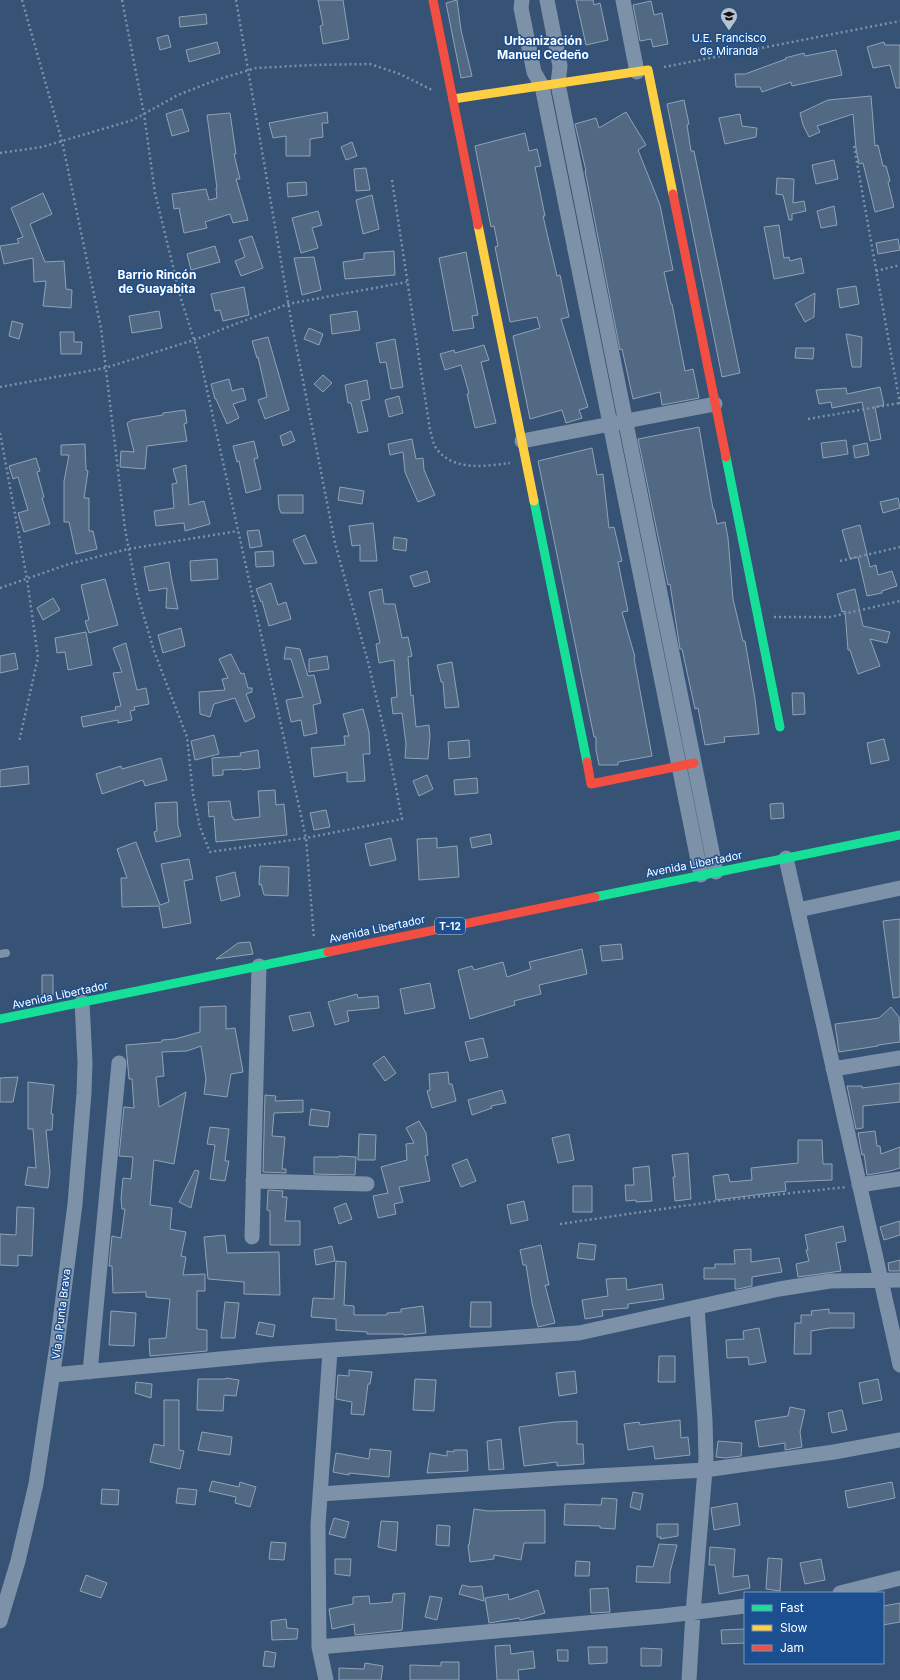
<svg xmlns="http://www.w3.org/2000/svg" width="900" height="1680" font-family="Inter,sans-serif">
	<rect width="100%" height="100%" fill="#365274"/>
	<!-- building -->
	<path fill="#526984" stroke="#92a2b6" d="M318,0H343L349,39L323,44L320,26L323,25Z
		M457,0L461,30L472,76L461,78L446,3Z
		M576,0H593L594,5L600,3L608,40L586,45Z
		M651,1L654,15L662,13L668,44L653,47L651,39L640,41L633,5Z
		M206,14L207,24L180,27L179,17Z
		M168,35L171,47L160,50L157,38Z
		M217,42L220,53L189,62L186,50Z
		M884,42L885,45H900V88H896L890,65L873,68L867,47Z
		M836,50L842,75L792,86L791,82L762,92L760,87H736L735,74H745L786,59L785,58L804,53L805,56Z
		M871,96L875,146L878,145L883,166H886L890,181L888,182L894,207L875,212L863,163L859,164L856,149L853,114L817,126L820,132L809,137L803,125L800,113L828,100Z
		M684,100L689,124L687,125L691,151H694L740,373L722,377L667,104Z
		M182,109L189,131L172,136L166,114Z
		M327,112L328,123H322L323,137L310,139V156H286V136L273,138L269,123Z
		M626,112L646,145L638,150L660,205L673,270L664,272L671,304H672L685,371L693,369L699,398L662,405L660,392L633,399L622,349L620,350L585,171H586L575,124L596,118L599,128Z
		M230,113L236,154H234L240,179H236L248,220L233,223L230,214L205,222L207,228L184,233L179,208L174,209L172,194L206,189L209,200L217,198L216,188H217L207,115Z
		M740,114L742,126L757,128L756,137L725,144L719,118Z
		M525,133L529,151L537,149L541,166L535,167L545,216H543L557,276L560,275L569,317L561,319L588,407L579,410L582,418L566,423L562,410L530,419L513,336L540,328L537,317L510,322L495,247L498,246L494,226L491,227L475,146Z
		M352,142L357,156L346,160L341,147Z
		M834,160L838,179L816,184L812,165Z
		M366,168L370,190L356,191L354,169Z
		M777,178L794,179L793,203L804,201L806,211L792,214V220H789L783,195L776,194Z
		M306,182L307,195L288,197L287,183Z
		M43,193L52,214L30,224L45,262L64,261L66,289L72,290L71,308L43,306L46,281L34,282L33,258L4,264L0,246L19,243L17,239L23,237L11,208Z
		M372,195L379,229L363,234L356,200Z
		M834,206L837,225L821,228L817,211Z
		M318,211L322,225L312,228L318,248L301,253L292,218Z
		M779,225L784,258L789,257L790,261L801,258L804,273L774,279L764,227Z
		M252,236L263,268L241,276L235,261L245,257L239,240Z
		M898,239L900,250L878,254L876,243Z
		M215,246L220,262L191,270L187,254Z
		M394,251L395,275L345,279L343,262L364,259V253Z
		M466,252L478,315L472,316L474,328L453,331L439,258Z
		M314,257L321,290L302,295L294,258Z
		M856,286L859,304L840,308L837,289Z
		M244,287L249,315L223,321L220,310L215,311L211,294Z
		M815,293L814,317L805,322L795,304Z
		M159,311L162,328L132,333L129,316Z
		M357,311L360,330L332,334L330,315Z
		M12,321L23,324L19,339L9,336Z
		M309,328L323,334L319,345L304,339Z
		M60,332H74V342H82L81,354H61Z
		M846,334L862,337L861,367H852Z
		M268,337L289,410L265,419L258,400L267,397L258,357L257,358L252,341Z
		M395,339L403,387L391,389L386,362L380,363L376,343Z
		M484,345L489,360L481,362L496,423L475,428L467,394L469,393L461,365L445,370L440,354L454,350L455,353Z
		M796,348H814L813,359L795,358Z
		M323,375L332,383L323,392L314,384Z
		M229,379L232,391L243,388L246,400L233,404L239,418L227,424L216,399H215L211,384Z
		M367,380L370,399L361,401L368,431L358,433L351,403H348L345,385Z
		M880,387L884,405L875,407L881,439L870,441L862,402L832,408L831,402L819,404L816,390L846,388L847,394Z
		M399,396L403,413L389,417L385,400Z
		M185,410L187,423L184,424L187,441L147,446L145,469L120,467L121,451L134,452L127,423L132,420L163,415V413Z
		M699,427L713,509H714L717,524L725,522L728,538L733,599L743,641H745L755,699L759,734L724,737L725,742L705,745L698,708L695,709L682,649H680L670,584L668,585L638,439Z
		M291,431L295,441L283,446L280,436Z
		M412,439L416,459L423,458L424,470L435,495L418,502L405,472L403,452L390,455L388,444Z
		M846,440L848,454L823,458L821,443Z
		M254,441L258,458L254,459L261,489L246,493L239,461L237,462L233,446Z
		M867,443L869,455L855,458L853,446Z
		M85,444L86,470L88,471L84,498H89V531H93L97,549L76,554L69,522H64V481L69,455H61V445Z
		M592,448L597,475L603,474L609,528L614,527L622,561L618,562L628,611L622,612L635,657L634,658L652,756L618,762V765H599L596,750V737H594L538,461Z
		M36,458L40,471L37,472L44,497L42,498L50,524L24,532L18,513L28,510L18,477L13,479L9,466Z
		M186,465L189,505L204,501L210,524L185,531L184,523L156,526L154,511L174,508L172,484L177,483L173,469Z
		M340,487L364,491L362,504L338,500Z
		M278,495H303V513H281L279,508Z
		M898,498L900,508L883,513L880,502Z
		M373,523L377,561H360V545L352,546L349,526Z
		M860,525L870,567L876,565L878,575L892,571L897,586L882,591V593L867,596L858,557L850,559L842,530Z
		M259,530L262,546L250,548L247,531Z
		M305,535L317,563L304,564L293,540Z
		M394,537L407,539L406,551L393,549Z
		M273,551L274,566L256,567L255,552Z
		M217,559L218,579L191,581L190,561Z
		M169,562L171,576L178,609L166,608L167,588L149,591L144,567Z
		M427,571L430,582L414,587L410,576Z
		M105,579L118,625L89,633L85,621L89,620L81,585Z
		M271,583L278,605L286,602L291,619L269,626L262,601L261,602L256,589Z
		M382,589L384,604H395L402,638L408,637L412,656L408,657L411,696L413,695L416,727L429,725L430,736L428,759L405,758L406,744L402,713L393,714L391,698L397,697L394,660L379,663L376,644L380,643L369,592Z
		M855,589L863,626L890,632L887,643L870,639L880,666L858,674L850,650H848L845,611L842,612L837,594Z
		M53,598L60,610L43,620L37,608Z
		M181,628L185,646L163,653L158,635Z
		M86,632L92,665L68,670L65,652L57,653L55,638Z
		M126,643L137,690L146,688L149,704L134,707L135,710L130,711L132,720L118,723V720L83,727L81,717L116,710L115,707L121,706L113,673L122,672L113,648Z
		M286,647L300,649L308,676L314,675L321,703L313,705L317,733L304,736L301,720L291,722L286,700L303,697L291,659H284Z
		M15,653L18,669L0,673V656Z
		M231,654L241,674L244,673L248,688H252V692L246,694L255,717L245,722L235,698L214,704L210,717L200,714L199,692L225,690L222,679L228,678L219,659Z
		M327,656L329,669L309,672V659Z
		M452,662L459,707L445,708L443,682H441L437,665Z
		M792,693H804L805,714L793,715Z
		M363,709L369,732L370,754H363L365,781L347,782V772L314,777L311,748L345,745L344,736H349L343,714Z
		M214,735L219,754L195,760L191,741Z
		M884,739L889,760L871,764L867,743Z
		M469,740L470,757L449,759L448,742Z
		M258,750L260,768L242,770V769L223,770V775L213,776L212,758L241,756L240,753Z
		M161,758L167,780L145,786L143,780L102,794L96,774L121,766L122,769Z
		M28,766L29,784L0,787V770Z
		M427,775L433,789L419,796L413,781Z
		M477,778L478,793L455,795L454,780Z
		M275,790L276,805L284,804L287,835L216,842L214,816L209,817L208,802L230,801L232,817H233L234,820L260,817L258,791Z
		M177,802L178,826L181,836L156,842L154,832L157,831L155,803Z
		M783,803L784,818L771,819L770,804Z
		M326,810L330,827L314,830L310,813Z
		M490,834L492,844L472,848L470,838Z
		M391,838L396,860L370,866L365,844Z
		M437,838V848L457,846L459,877L419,880L417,839Z
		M136,842L160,905L169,902L161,864L189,859L193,879L184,881L191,923L163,928L159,906L122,907L121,878H127L117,849Z
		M260,866L289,867L288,896L264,895L261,884L259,885Z
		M235,872L240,896L221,901L216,877Z
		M900,919V997L893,998L883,921Z
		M250,942L253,954L216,959L238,943Z
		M621,944L623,959L602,961L600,946Z
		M582,949L587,974L539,985L541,994L514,1001L515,1005L470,1019L458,970L472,966L474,970L503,962L507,977L531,969L529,962Z
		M42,975H53V995H42Z
		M430,983L435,1008L405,1014L400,989Z
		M357,994L358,998L378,996L379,1008L347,1011L349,1021L335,1025L328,1002Z
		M226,1006V1029L235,1028L243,1072L231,1074L227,1097L204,1094L206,1079L201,1046L187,1051L162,1052L164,1076L156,1077L159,1107L186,1092L174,1164L154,1160L153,1170H152H153L150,1205L172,1208L170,1229L186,1232L181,1256L186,1257L183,1275L205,1274V1291H197V1329L207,1330V1351L150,1356L149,1339L166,1338L170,1299L146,1297V1292L113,1293L112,1266H109L112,1236L121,1238L125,1209H122L121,1199L123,1178L131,1179L133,1157L119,1156L124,1107L134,1108L132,1079H129L126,1045L162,1042V1040L175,1039L200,1032V1007Z
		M891,1007L899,1017L900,1042L878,1045V1046L839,1052L835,1024L879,1018Z
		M310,1012L314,1026L293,1031L289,1016Z
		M483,1038L488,1057L470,1061L465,1042Z
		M384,1056L396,1073L385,1081L373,1064Z
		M448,1072L449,1084H452L456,1101L432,1108L427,1091L430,1090L429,1074Z
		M18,1077L13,1102H0V1078Z
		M28,1082L54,1085L51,1114H53L52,1130H46L50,1172L48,1188L25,1185L28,1167L36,1168L33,1129H28Z
		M900,1083V1102L863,1106V1128L856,1129L847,1086H862V1088Z
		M502,1090L506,1103L491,1106L492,1108L472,1115L468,1100Z
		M265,1095L276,1096L275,1101L303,1100V1112L274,1113L272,1136L285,1137L282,1169H286V1173L263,1172Z
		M311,1109L330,1112L328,1127L309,1125Z
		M419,1121L426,1133L428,1155L425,1156L430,1181L399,1187L403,1202L394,1204L396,1214L378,1218L373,1196L388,1193L381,1167L407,1160L406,1144L414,1143L406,1128Z
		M210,1127L229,1129L225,1161H229L225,1181L210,1179L215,1145L207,1144Z
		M875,1131L877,1146H880L881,1154L900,1147V1168L890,1171L867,1175L864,1154L862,1155L858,1133Z
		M359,1134L376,1135L375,1160H358Z
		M569,1134L574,1160L558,1163L552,1138Z
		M798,1140H822L823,1164H832V1180L785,1182L786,1191L716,1200L713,1176L728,1174L730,1182L752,1180L751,1168L798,1163Z
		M688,1153L691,1199L675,1201L673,1177H675L672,1155Z
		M339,1156L356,1157L355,1175L314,1174V1157H339Z
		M467,1159L476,1181L461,1187L452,1165Z
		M649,1166L652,1201L636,1202V1200L626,1201L625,1185H634L633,1168Z
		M195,1170L199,1171L191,1208L179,1202Z
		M573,1186H592V1212H573Z
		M268,1190L283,1191L282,1197H287L285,1221H300V1245H270V1211L267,1210Z
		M524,1201L528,1220L511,1224L507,1205Z
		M346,1203L352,1219L339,1224L334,1208Z
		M17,1207L34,1208L32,1256L18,1255V1266L0,1265V1234L16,1235Z
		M900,1221V1235L884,1240L880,1227Z
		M843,1226L846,1241L836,1243L841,1271L798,1277L796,1264L809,1261L806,1250H808L805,1235Z
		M225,1235L227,1253L279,1252L280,1295L244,1294V1282L208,1279L204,1237Z
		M579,1243L596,1245L594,1260L577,1258Z
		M541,1245L549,1285H545L555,1323L538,1327L532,1303L526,1265H523L520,1250Z
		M332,1246L335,1261L316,1265L314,1250Z
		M751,1249V1262L779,1258L782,1272L752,1277V1286L738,1289H735V1279H704V1268H715V1264H735L734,1250Z
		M900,1260V1271H889L888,1263Z
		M336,1261L346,1262L344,1305L354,1306V1315H387V1313L401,1312V1309L423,1306L426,1333L404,1335V1334H367V1332L336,1330V1319L311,1317L313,1298L334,1299Z
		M626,1278L627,1290L662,1284L664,1299L628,1304V1308L602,1310L603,1316L585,1319L582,1300L608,1296L606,1279Z
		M225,1302L239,1303L235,1338H221Z
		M471,1302H491V1327H470Z
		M829,1309V1313H854V1328H830L811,1331V1354H794L795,1323H801V1315H812L811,1311Z
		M111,1311L136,1313L134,1346L109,1345Z
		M259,1322L275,1325L273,1337L256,1334Z
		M759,1328L766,1362L749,1365L748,1357L727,1358L726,1340L744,1339L743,1331Z
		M659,1356H675V1382H658Z
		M349,1370L372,1372L370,1384H368L364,1415L351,1414L352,1402L336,1399L338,1375L349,1376Z
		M575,1371L577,1393L559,1396L556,1373Z
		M226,1378L239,1380L236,1396L224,1395L223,1411L197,1410L198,1379H226Z
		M415,1379L436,1380L434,1411L413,1410Z
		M878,1379L882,1400L863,1404L859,1383Z
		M136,1382L152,1384L151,1398L135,1393Z
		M164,1400H179V1450L184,1451L180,1469L150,1462L154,1444L164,1446Z
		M790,1407L805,1410L800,1432L802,1447L785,1450V1443L759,1447L755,1421L788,1416Z
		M842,1410L847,1430L832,1433L828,1413Z
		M680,1420L681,1438L688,1437L690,1455L655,1459L653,1446L628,1450L624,1424L639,1422L640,1425Z
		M577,1421V1444H583L584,1464L557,1466V1462L524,1466L519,1427L555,1422Z
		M202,1432L232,1437L230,1455L198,1450Z
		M501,1439L504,1469L489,1470L487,1441Z
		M718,1441L742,1443L741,1456L725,1458L716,1457Z
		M370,1449L391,1451L389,1477L349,1473V1475L333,1472L336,1453L369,1459Z
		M454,1450H467L468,1471L427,1473L430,1453L447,1456V1451L454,1452Z
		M212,1481L239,1487L240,1482L256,1487L250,1507L235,1503L236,1497L209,1491Z
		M892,1482L895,1498L848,1508L845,1491Z
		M178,1488L197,1490L195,1505L176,1503Z
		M102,1489L119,1490L118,1505L101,1504Z
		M633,1492L643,1494L640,1510L630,1507Z
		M602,1498L617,1499L615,1529L600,1528V1526L564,1525L565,1504L601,1505Z
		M737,1503L740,1525L714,1530L711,1508Z
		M474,1509L488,1511L545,1510V1543H524L521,1560L494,1555V1559L470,1562L468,1545H469Z
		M334,1518L349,1522L345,1538L329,1534Z
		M381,1521L398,1522L396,1551L378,1547Z
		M657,1524H678V1536L660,1539L661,1537H657Z
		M437,1525L450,1526L449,1546L436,1545Z
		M271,1542L286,1543L284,1560L269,1559Z
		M659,1544L677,1545L670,1572V1583L636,1582L637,1566L653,1567Z
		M710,1547L735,1549L733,1577L748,1575L750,1588L719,1594L715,1565H709Z
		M768,1558L782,1559L780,1591L766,1589Z
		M335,1559H351L350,1576L335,1574Z
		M821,1559L825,1580L805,1584L800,1563Z
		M576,1561L590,1562L589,1576H575Z
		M86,1575L107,1583L101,1598L80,1591Z
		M462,1585L471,1587L482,1586L484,1601L459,1594Z
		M608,1588L610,1612L591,1613L590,1589Z
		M538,1590L545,1613L524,1619L520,1620L519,1618L489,1623L485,1598L508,1594L509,1600Z
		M405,1593L402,1630L355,1635L354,1624L332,1629L329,1609L353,1604V1597L369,1596L370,1604L392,1602L393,1594Z
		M430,1596L442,1598L437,1620L425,1617Z
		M900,1603V1622L883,1625V1606Z
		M286,1619L287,1628L298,1629L297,1639L272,1640L271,1621Z
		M745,1629V1643L722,1644L721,1630Z
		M510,1645L511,1654L533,1651L535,1668L518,1670L519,1680H497L495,1646Z
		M588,1647H607V1663L589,1664Z
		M641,1648L662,1649L661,1666H641Z
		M557,1650H568V1661H558Z
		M265,1651L276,1653L274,1667L263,1666Z
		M441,1662H459V1680H410V1665L441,1666Z
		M365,1663L383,1666L381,1680H339V1668L364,1669Z"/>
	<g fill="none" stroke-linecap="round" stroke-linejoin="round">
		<!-- path -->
		<path stroke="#7d92a8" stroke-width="2.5" stroke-dasharray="2 3" stroke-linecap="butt" d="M22,0L62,141L101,328L125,529L137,593L154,651L187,737L193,794L200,827L210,852L306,838L402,819L387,742L368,662L335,543L292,325L236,0
			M122,0L144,114L155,193L181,299L200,358L306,838L314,939
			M664,67L900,21
			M854,146L900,404
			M0,153L42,147L133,120L178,95L216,80L256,68L312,65L370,64L400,74L434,91
			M392,180L430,430C432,436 433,444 436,448C453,472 486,466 510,463
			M876,271L900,265
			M0,387L105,368L194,340L288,304L407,282
			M808,419L900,403
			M0,433L27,579L38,657L19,742
			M840,561L900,547
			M0,588L69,564L128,549L238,531
			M774,617H830L900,601
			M560,1224L717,1201L847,1187"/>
		<!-- lane -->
		<path stroke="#7d92a8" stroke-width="8" d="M0,954L6,953"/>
		<!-- street -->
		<path stroke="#7d92a8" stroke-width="15" d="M522,0L521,8L534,72L542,86L701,875
			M547,0L560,66L558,84L716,872
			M623,0L637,72
			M522,441L715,404
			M786,858L900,1365
			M798,910L900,888
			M833,1069L900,1058
			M253,1181L367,1184
			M859,1185L900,1179
			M252,1237L259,966
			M90,1372L119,1063
			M53,1375L273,1354L579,1333L779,1289L830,1281L900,1280
			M320,1494L560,1478L705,1470L834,1452L900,1440
			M840,1593L900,1578
			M0,1621L18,1561L36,1484L57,1345L75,1204L84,1093L85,1062L82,1002
			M319,1647L663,1616L745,1606
			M326,1680L319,1647L318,1525L330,1351
			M689,1680L693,1613L706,1458L705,1420L697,1307"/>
		<!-- fast -->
		<path stroke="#16e098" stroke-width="9" d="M726,457L780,727
			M534,501L587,762
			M595,897L900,835
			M0,1019L328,952"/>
		<!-- slow -->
		<path stroke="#ffcf43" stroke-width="9" d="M453,99L648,70L673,194
			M478,225L534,501"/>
		<!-- jam -->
		<path stroke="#f24e42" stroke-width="9" d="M433,0L478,225
			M673,194L726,457
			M587,762L591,784L694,763
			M328,952L595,897"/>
	</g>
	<!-- icons -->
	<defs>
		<symbol id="school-pin" viewBox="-11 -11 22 30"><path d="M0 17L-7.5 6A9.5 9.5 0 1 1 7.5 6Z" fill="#b9c2ce" stroke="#1b4f8f"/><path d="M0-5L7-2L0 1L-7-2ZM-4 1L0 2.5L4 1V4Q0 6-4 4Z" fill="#111"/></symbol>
	</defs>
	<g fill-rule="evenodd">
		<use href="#school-pin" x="719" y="6" width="20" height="27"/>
	</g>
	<g text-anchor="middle" stroke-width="3" stroke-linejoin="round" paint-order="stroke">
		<!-- shield labels -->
		<rect fill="#1b4f8f" stroke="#bbcadd" stroke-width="1" x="435" y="918" width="30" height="16" rx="3"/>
		<g font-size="10" font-weight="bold" fill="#fff">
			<text x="450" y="930">T-12</text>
		</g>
		<!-- poi labels -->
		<g font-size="11" fill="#fff" stroke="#1b4f8f">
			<text x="729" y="42">U.E. Francisco<tspan x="729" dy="13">de Miranda</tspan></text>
		</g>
		<!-- street labels -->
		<g font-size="11" fill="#fff" stroke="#1b4f8f">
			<text transform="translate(694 864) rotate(-11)" y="4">Avenida Libertador</text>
			<text transform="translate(377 929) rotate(-12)" y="4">Avenida Libertador</text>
			<text transform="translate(60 995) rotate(-12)" y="4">Avenida Libertador</text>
			<text transform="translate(61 1314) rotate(-83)" y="4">Vía a Punta Brava</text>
		</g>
		<!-- neighbourhood labels -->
		<g font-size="12" font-weight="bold" fill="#fff" stroke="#1b4f8f">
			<text x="543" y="45">Urbanización<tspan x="543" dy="14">Manuel Cedeño</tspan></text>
			<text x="157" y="279">Barrio Rincón<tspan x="157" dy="14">de Guayabita</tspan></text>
		</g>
	</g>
	<!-- legend -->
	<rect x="744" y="1592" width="140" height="72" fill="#1b4f8f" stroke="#7695bc"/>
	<rect x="752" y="1605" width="20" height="6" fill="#16e098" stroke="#7695bc"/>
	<text x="780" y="1612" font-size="12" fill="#ffffff">Fast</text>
	<rect x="752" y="1625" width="20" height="6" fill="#ffcf43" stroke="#7695bc"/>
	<text x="780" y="1632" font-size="12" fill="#ffffff">Slow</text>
	<rect x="752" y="1645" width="20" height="6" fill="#f24e42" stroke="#7695bc"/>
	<text x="780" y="1652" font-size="12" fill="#ffffff">Jam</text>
</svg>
